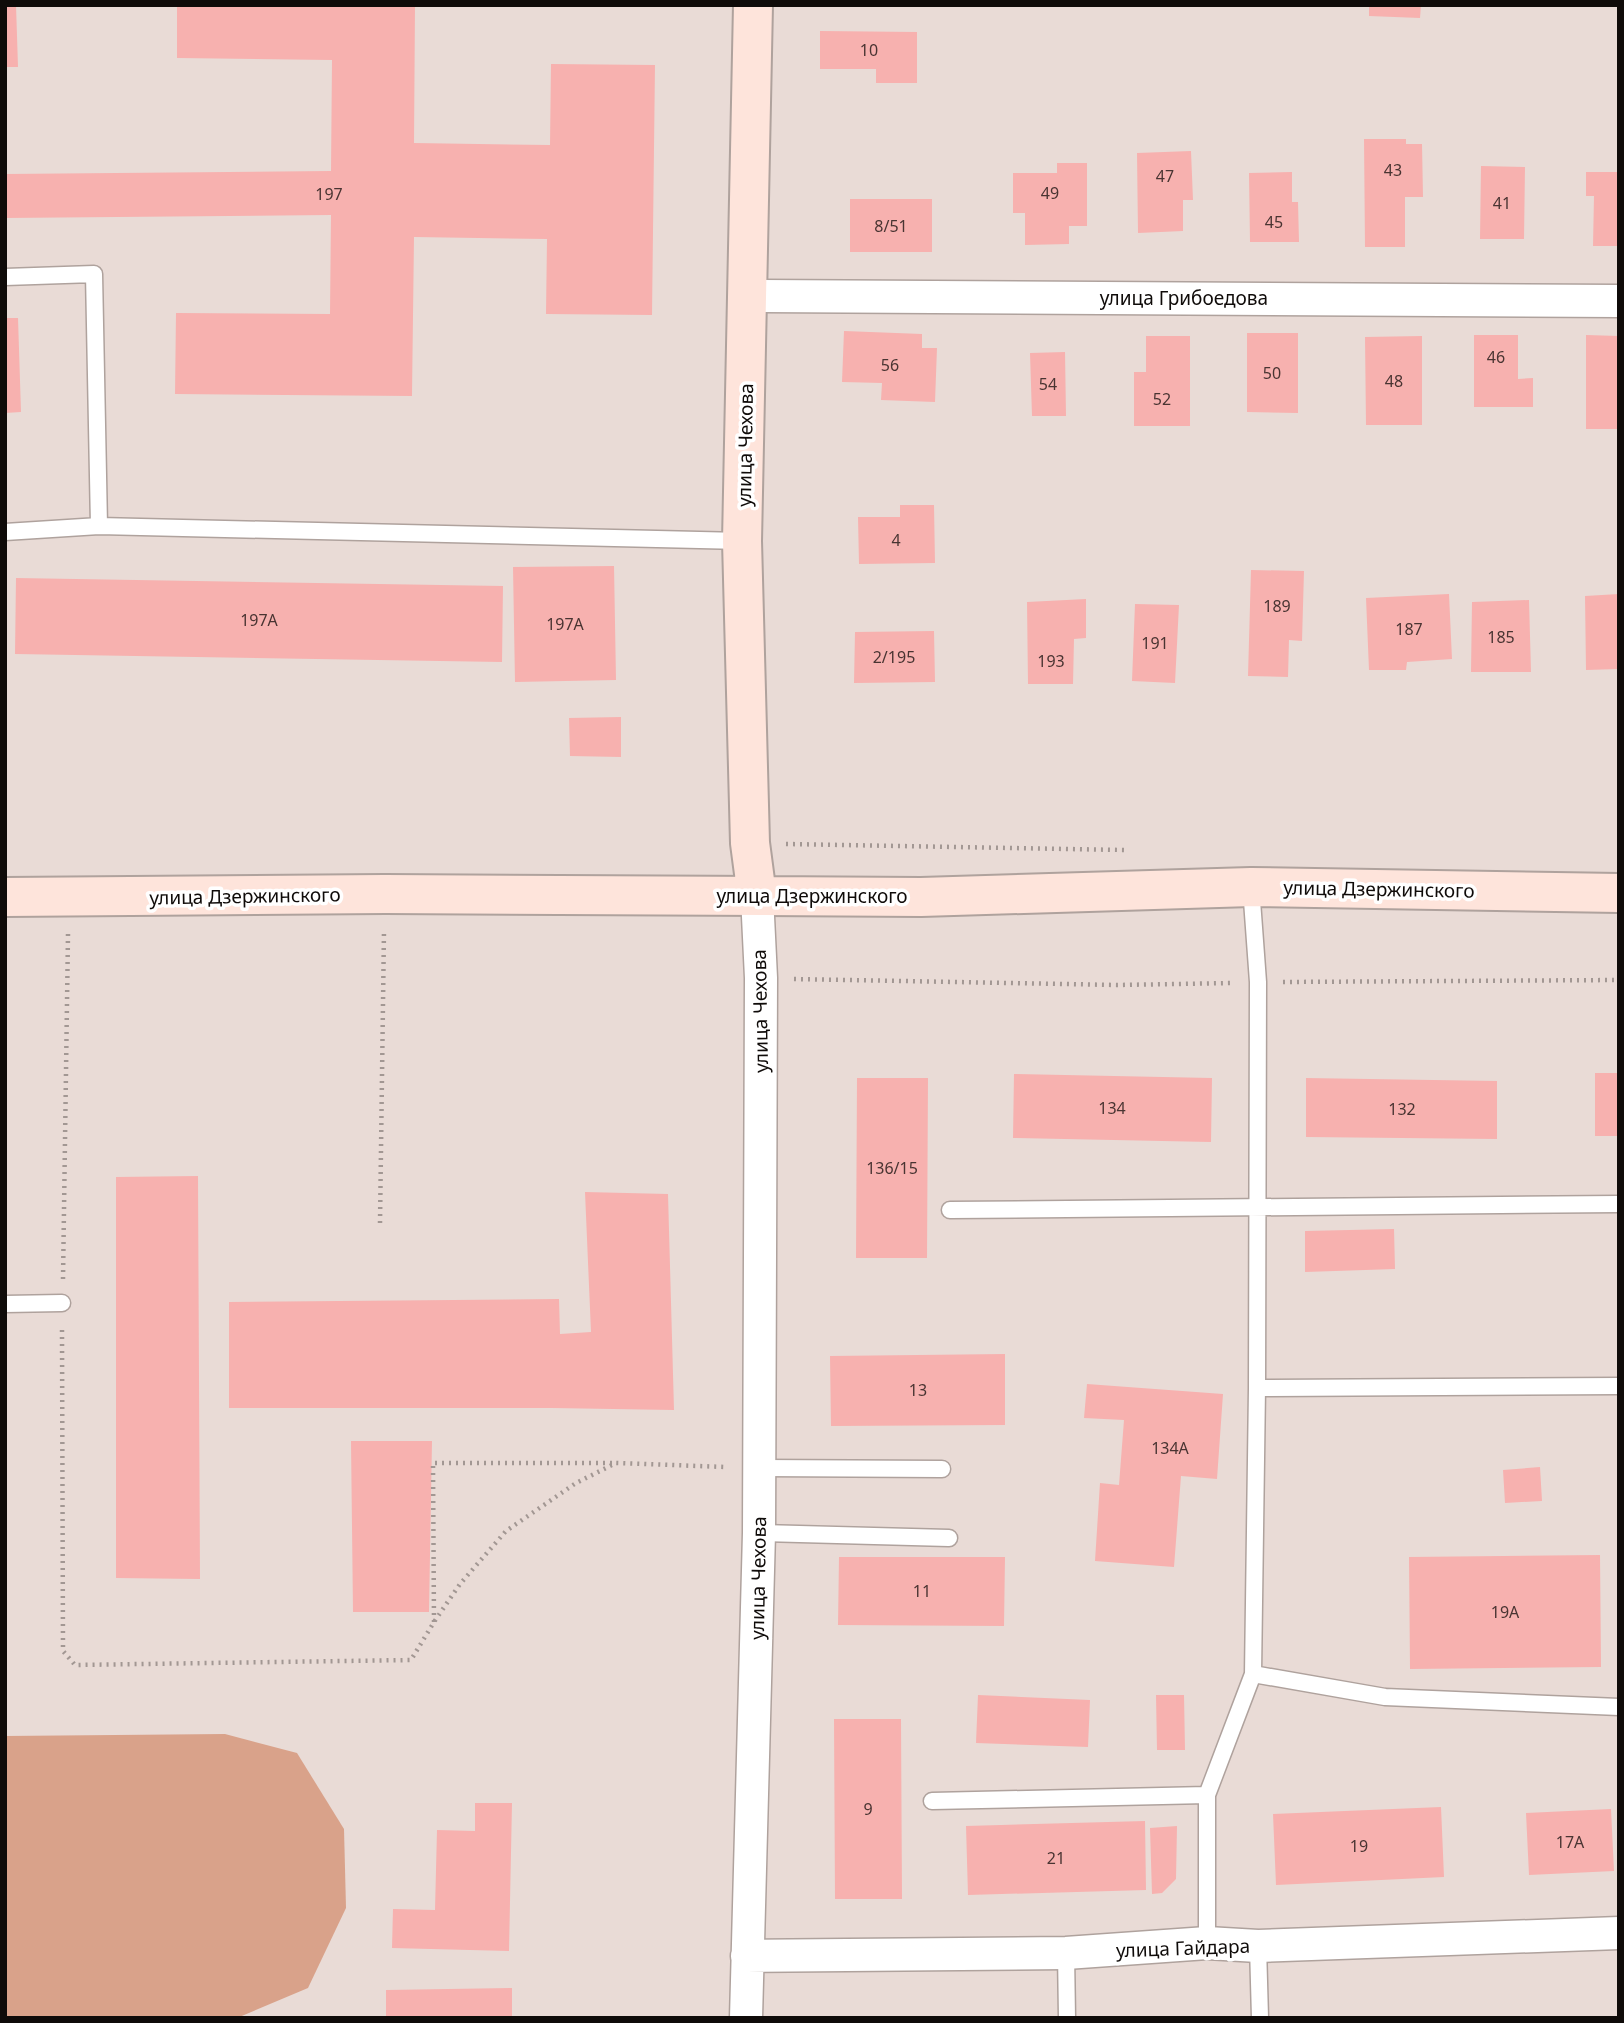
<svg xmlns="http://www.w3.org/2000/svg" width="1624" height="2023" font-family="'Noto Sans',sans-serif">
	<rect width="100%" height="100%" fill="#e9dbd6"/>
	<!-- green -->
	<path fill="#d9a28a" d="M225,1734L297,1753L344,1829L346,1908L308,1988L237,2018H5V1736Z"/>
	<!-- building -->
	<path fill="#f7b1af" d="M5,5H16L18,67H5Z
		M177,5H415L414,143L550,145L551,64L655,65L652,315L546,314L547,239L414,237L412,396L175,394L176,313L330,314L331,215L5,218V174L331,171L332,60L177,58Z
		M1369,5H1421L1420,18L1369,16Z
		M820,31L917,32V83H876V69H820Z
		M1364,139H1406V144H1422L1423,197H1405V247H1365Z
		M1191,151L1193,200H1183V231L1138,233L1137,153Z
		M1057,163H1087V226H1069V244L1025,245V213H1013V173H1057Z
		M1481,166L1525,167L1524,239H1480Z
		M1292,172V202H1298L1299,242H1250L1249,173Z
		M1586,172H1619V246H1593L1594,196H1586Z
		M850,199H932V252H850Z
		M5,318H18L21,412L5,413Z
		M844,331L922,334V348H937L935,402L881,400L882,383L842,382Z
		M1247,333H1298V413L1247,412Z
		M1474,335H1518V379L1533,378V407H1474Z
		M1586,335L1619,336V429H1586Z
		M1146,336H1190V426H1134V372H1146Z
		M1422,336V425H1366L1365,337Z
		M1065,352L1066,416H1032L1030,353Z
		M900,505H934L935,563L859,564L858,517H900Z
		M614,566L616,680L515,682L513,567Z
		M1251,570L1304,571L1302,641L1289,640L1288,677L1248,676Z
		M16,578L503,586L502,662L15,654Z
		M1449,594L1452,659L1407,662L1406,670H1369L1366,598Z
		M1619,594V669L1586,670L1585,596Z
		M1086,599V638L1074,639L1073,684H1028L1027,602Z
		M1529,600L1531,672H1471L1472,602Z
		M1135,604L1179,605L1175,683L1132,681Z
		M934,631L935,682L854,683L855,632Z
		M621,717V757L570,756L569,718Z
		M1595,1073H1619V1136H1595Z
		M1014,1074L1212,1078L1211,1142L1013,1138Z
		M857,1078H928L927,1258H856Z
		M1306,1078L1497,1081V1139L1306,1137Z
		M198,1176L200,1579L116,1578V1177Z
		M585,1192L668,1194L674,1410L552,1408H229V1302L559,1299L560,1334L591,1332Z
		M1394,1229L1395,1269L1305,1272V1231Z
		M1005,1354V1425L831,1426L830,1356Z
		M1087,1384L1223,1394L1217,1479L1181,1476L1174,1567L1095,1561L1100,1483L1119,1485L1124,1420L1084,1418Z
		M351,1441H432L429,1612H353Z
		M1540,1467L1542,1501L1505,1503L1503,1470Z
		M1600,1555L1601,1667L1410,1669L1409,1557Z
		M839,1557H1005L1004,1626L838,1625Z
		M978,1695L1090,1700L1088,1747L976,1743Z
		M1156,1695H1184L1185,1750H1157Z
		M834,1719H901L902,1899H835Z
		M475,1803H512L509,1951L392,1948L393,1909L435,1910L437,1830L475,1831Z
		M1441,1807L1444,1877L1276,1885L1273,1814Z
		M1611,1809L1614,1871L1529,1875L1526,1813Z
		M1145,1821L1146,1890L968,1895L966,1826Z
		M1177,1826L1176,1879L1162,1893L1152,1894L1150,1828Z
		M512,1988V2018H386V1990Z"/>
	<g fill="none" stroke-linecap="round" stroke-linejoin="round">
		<defs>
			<path id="lane" d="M5,277L94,274L99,526
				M5,532L99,526L742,541
				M1251,887L1258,982L1257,1388L1619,1386
				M950,1210L1619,1204
				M5,1304L62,1303
				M759,1468L942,1469
				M759,1533L949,1538
				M1253,1674L1385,1697L1619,1707
				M932,1801L1207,1795
				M1207,1943V1795L1253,1674L1257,1388
				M1258,1946L1260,2018
				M1066,1953L1067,2018"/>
			<path id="street" d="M748,296L1619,301
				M747,1956L1066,1953L1207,1943L1258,1946L1619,1933
				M746,2018L759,1533L761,978L757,896"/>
			<path id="secondary" d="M753,5L742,541L750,843L757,896
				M5,897L385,894L921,897L1251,887L1619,893"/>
		</defs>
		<!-- lane casing -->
		<use href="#lane" stroke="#afa29d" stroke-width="19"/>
		<!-- street casing -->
		<use href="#street" stroke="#afa29d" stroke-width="35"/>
		<!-- secondary casing -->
		<use href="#secondary" stroke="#afa29d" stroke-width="42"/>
		<!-- path -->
		<path stroke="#a29793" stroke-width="4.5" stroke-dasharray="2 5" stroke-linecap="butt" d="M786,844L1124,850
			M794,979L1117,985L1233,983
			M1283,982L1619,980
			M380,1223L384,930
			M63,1279L68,934
			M62,1330L63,1651L75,1665L411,1660L434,1622L460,1584L506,1531L576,1483L616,1463L726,1467
			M434,1622L433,1463H615"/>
		<!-- lane -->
		<use href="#lane" stroke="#fff" stroke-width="16"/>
		<!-- street -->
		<use href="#street" stroke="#fff" stroke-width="32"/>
		<!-- secondary -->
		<use href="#secondary" stroke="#fee4db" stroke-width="38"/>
	</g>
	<g text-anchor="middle" stroke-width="7" stroke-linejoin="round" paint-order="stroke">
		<!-- number labels -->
		<g font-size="16" fill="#493432">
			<text x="869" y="56">10</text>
			<text x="1393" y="176">43</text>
			<text x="1165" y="182">47</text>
			<text x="1050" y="199">49</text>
			<text x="329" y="200">197</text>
			<text x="1502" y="209">41</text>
			<text x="1274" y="228">45</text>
			<text x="891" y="232">8/51</text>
			<text x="1496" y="363">46</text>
			<text x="890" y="371">56</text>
			<text x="1272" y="379">50</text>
			<text x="1394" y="387">48</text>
			<text x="1048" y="390">54</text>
			<text x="1162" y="405">52</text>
			<text x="896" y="546">4</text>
			<text x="1277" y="612">189</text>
			<text x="259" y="626">197А</text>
			<text x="565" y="630">197А</text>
			<text x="1409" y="635">187</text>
			<text x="1501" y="643">185</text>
			<text x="1155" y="649">191</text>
			<text x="894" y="663">2/195</text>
			<text x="1051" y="667">193</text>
			<text x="1112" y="1114">134</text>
			<text x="1402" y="1115">132</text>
			<text x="892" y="1174">136/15</text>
			<text x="918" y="1396">13</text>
			<text x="1170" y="1454">134А</text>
			<text x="922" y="1597">11</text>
			<text x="1505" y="1618">19А</text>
			<text x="868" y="1815">9</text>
			<text x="1570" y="1848">17А</text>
			<text x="1359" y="1852">19</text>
			<text x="1056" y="1864">21</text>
		</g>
		<!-- street labels -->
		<g font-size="19" fill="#0f0b09" stroke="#fff">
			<text x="1184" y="305">улица Грибоедова</text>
			<text transform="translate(745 445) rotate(-89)" y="7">улица Чехова</text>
			<text transform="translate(1379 889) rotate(1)" y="7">улица Дзержинского</text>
			<text transform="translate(245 896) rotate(-1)" y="7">улица Дзержинского</text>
			<text x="812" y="903">улица Дзержинского</text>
			<text transform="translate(760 1011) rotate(-91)" y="7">улица Чехова</text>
			<text transform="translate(758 1578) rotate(-89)" y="7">улица Чехова</text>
			<text transform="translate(1183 1948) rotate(-2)" y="7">улица Гайдара</text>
		</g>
	</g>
	<!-- border -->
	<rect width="1624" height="2023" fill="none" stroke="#0f0b09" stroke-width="14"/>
</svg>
